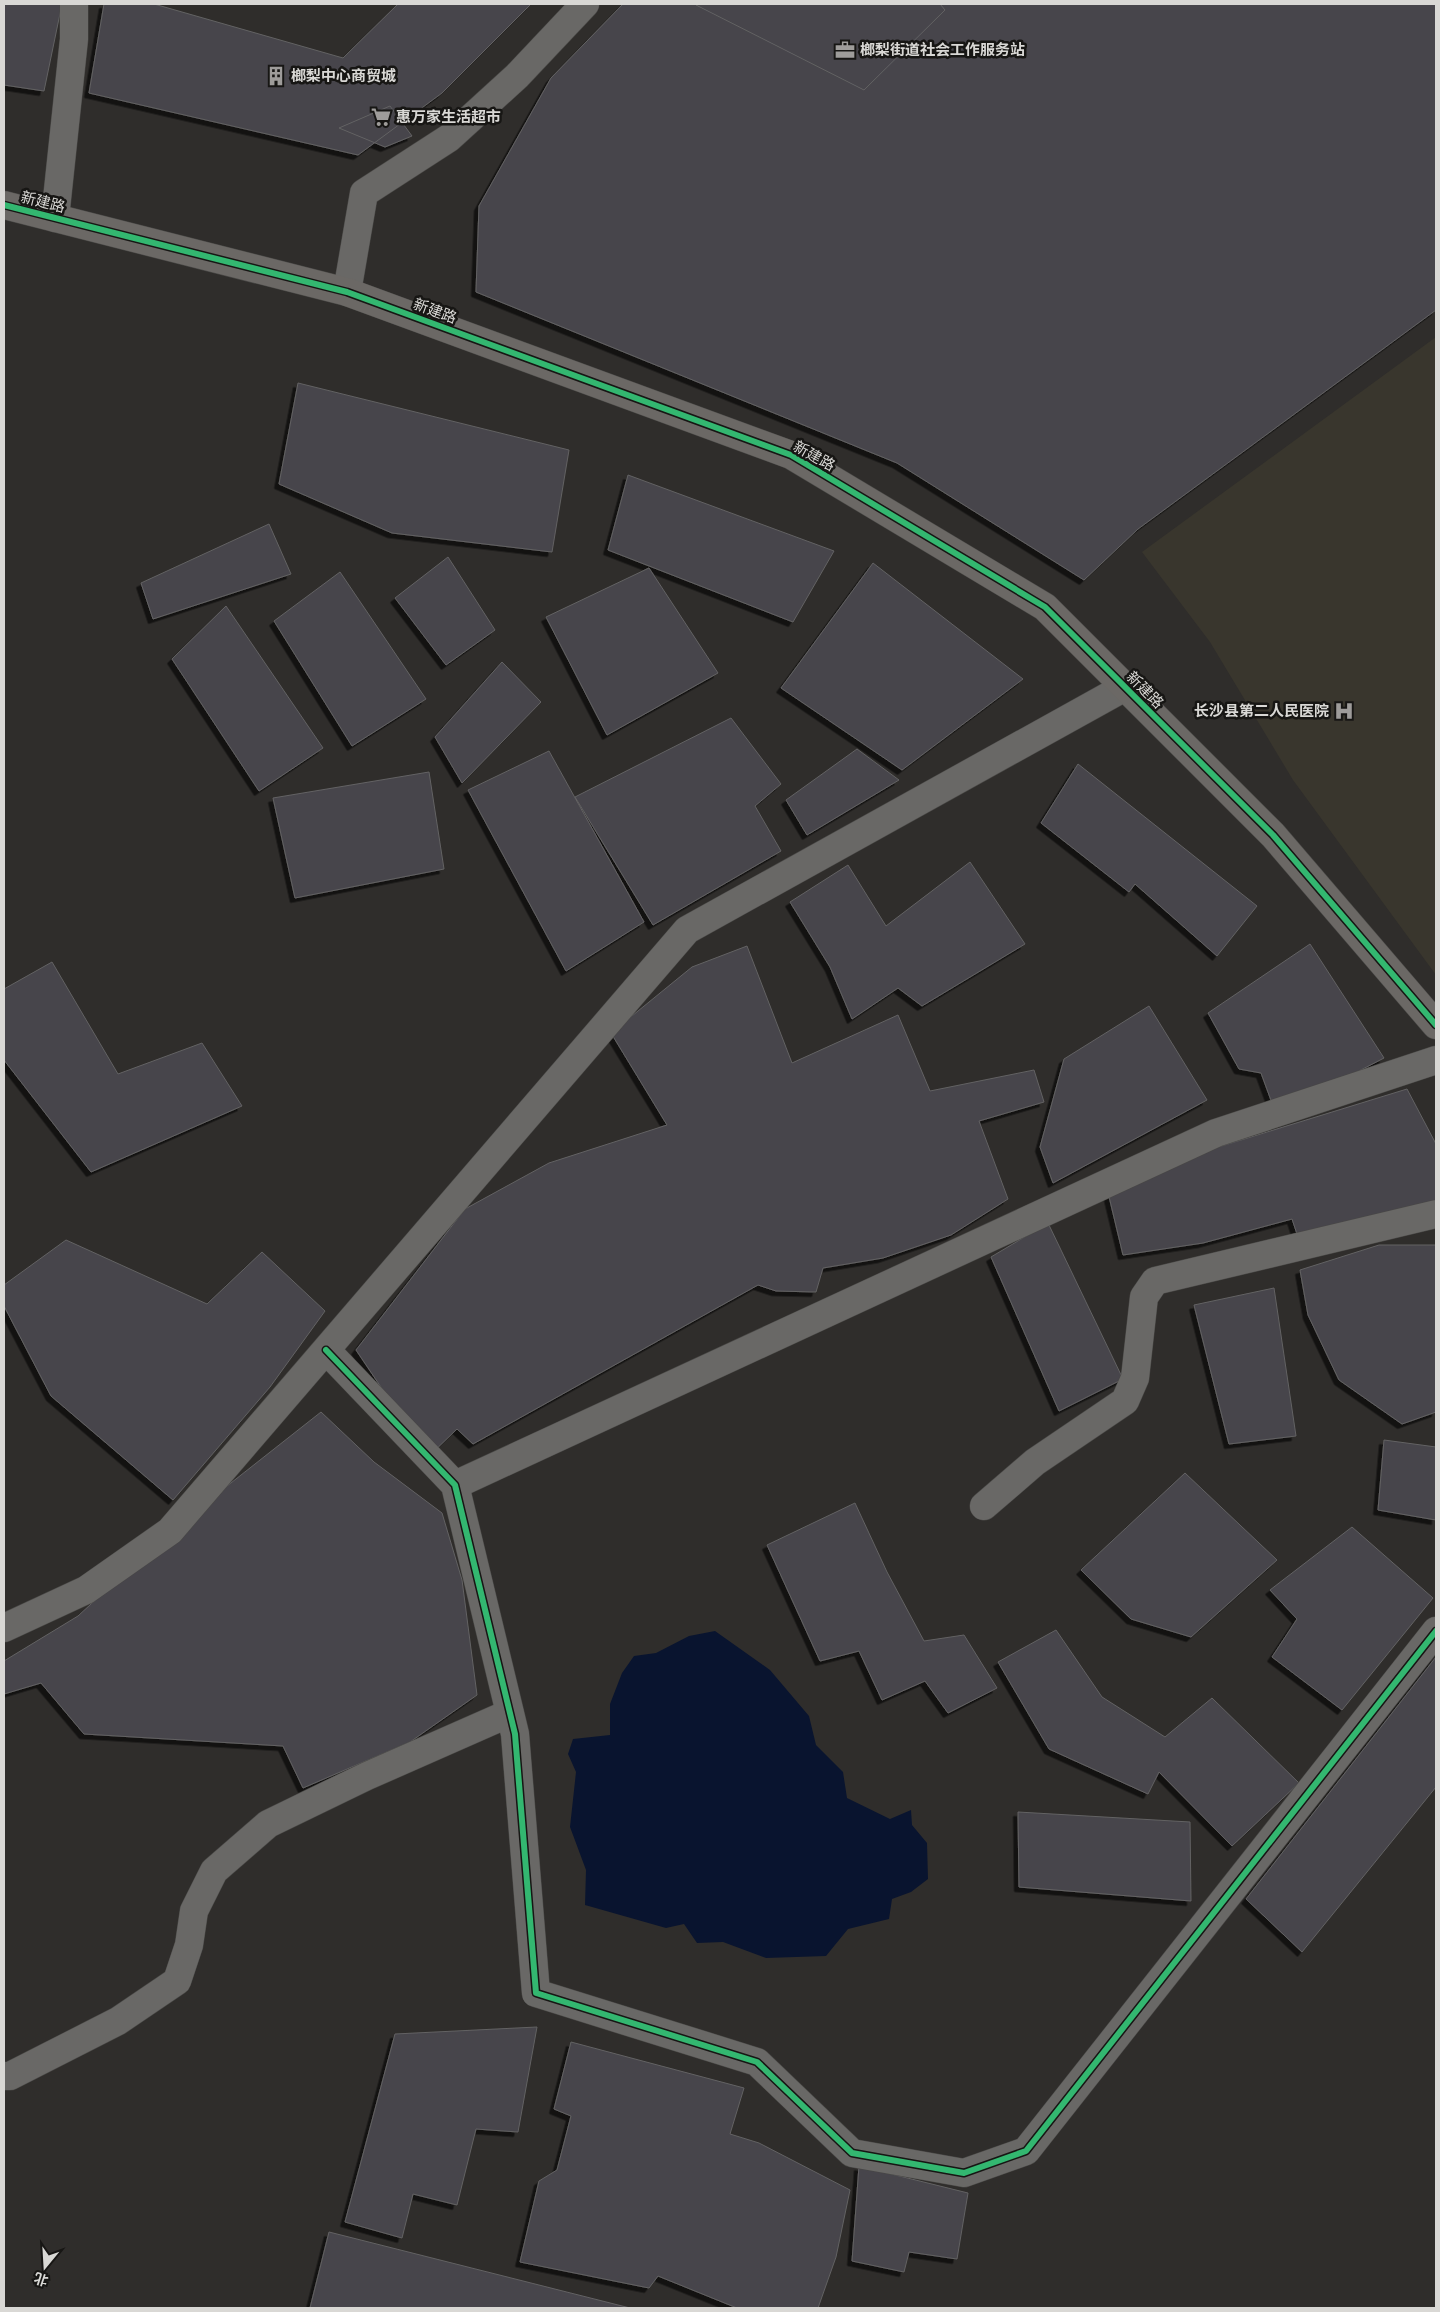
<svg xmlns="http://www.w3.org/2000/svg" width="1440" height="2312" font-family="Poppins,'Noto Sans SC',sans-serif">
	<defs>
		<filter id="shadow"><feDropShadow dx="-4.5" dy="4.5" stdDeviation="0" flood-color="#0009"/></filter>
	</defs>
	<rect width="100%" height="100%" fill="#2f2d2b"/>
	<!-- built -->
	<path fill="#39362d" d="M1436,337V975L1293,780L1210,642L1142,552Z"/>
	<!-- water -->
	<path fill="#09142f" d="M715,1631L770,1670L809,1716L816,1745L843,1772L847,1798L890,1819L911,1810L912,1825L927,1843L928,1879L911,1892L892,1899L889,1919L848,1929L826,1956L766,1958L723,1942L697,1943L684,1924L666,1928L585,1905L586,1870L570,1827L576,1772L568,1754L573,1739L610,1735V1704L622,1673L634,1656L656,1653L689,1636Z"/>
	<!-- building -->
	<path fill="#46454b" stroke="#636263" filter="url(#shadow)" d="M4,4H62L44,91L4,85Z
		M104,4H154L343,58L398,4H531L442,93L358,155L89,93Z
		M623,4H1436V310L1138,529L1084,580L897,463L476,292L479,206L551,78Z
		M697,4H940L945,10L864,90L696,5Z
		M390,106L412,136L385,147L339,128Z
		M298,383L569,450L552,552L392,533L279,484Z
		M628,475L834,551L793,622L608,550Z
		M269,524L291,574L153,619L141,583Z
		M448,557L495,630L446,665L395,598Z
		M873,563L1023,679L902,770L781,688Z
		M649,568L718,673L607,735L546,617Z
		M340,572L426,699L352,746L274,621Z
		M226,606L323,748L259,791L172,659Z
		M502,662L541,702L462,783L435,737Z
		M731,718L781,784L755,806L781,851L653,925L575,797Z
		M857,749L899,780L807,835L786,800Z
		M549,751L644,922L566,971L468,790Z
		M1078,764L1257,906L1217,956L1135,884L1129,892L1041,823Z
		M429,772L444,869L295,898L273,798Z
		M970,862L1025,944L922,1006L898,988L852,1019L830,967L790,902L848,865L886,926Z
		M1310,944L1384,1058L1276,1114L1261,1073L1239,1069L1208,1013Z
		M747,946L792,1063L898,1015L930,1091L1034,1070L1044,1102L979,1121L1008,1199L951,1235L883,1258L823,1268L816,1292L776,1291L758,1285L473,1444L457,1429L428,1457L356,1350L465,1209L549,1163L667,1125L611,1033L692,967Z
		M52,962L118,1074L202,1043L242,1106L91,1172L4,1060V989Z
		M1149,1006L1207,1100L1053,1183L1040,1147L1064,1059Z
		M1407,1089L1436,1144V1205L1301,1246L1292,1219L1203,1243L1123,1255L1106,1184L1176,1160Z
		M1048,1223L1123,1379L1059,1411L991,1257Z
		M66,1240L207,1304L262,1252L325,1311L270,1387L173,1500L51,1396L4,1306V1285Z
		M1379,1245H1436V1412L1402,1424L1339,1380L1308,1315L1300,1270Z
		M1274,1288L1296,1436L1229,1444L1194,1305Z
		M321,1412L374,1462L442,1513L462,1580L477,1695L410,1742L303,1788L283,1746L84,1734L41,1683L4,1694V1661L78,1616L170,1531Z
		M1384,1440L1436,1447V1520L1378,1510Z
		M1185,1473L1277,1560L1191,1637L1131,1619L1081,1570Z
		M855,1503L887,1572L924,1641L964,1635L997,1688L948,1713L925,1681L882,1700L859,1651L820,1661L767,1545Z
		M1352,1527L1433,1598L1342,1710L1272,1657L1297,1619L1270,1590Z
		M1056,1630L1102,1697L1165,1737L1212,1698L1299,1783L1232,1846L1159,1772L1148,1794L1049,1749L998,1662Z
		M1436,1657V1787L1302,1952L1246,1899Z
		M1018,1812L1190,1822L1191,1901L1019,1887Z
		M537,2027L518,2132L476,2129L457,2205L413,2194L402,2238L345,2222L395,2034Z
		M571,2042L744,2088L730,2134L759,2143L850,2190L836,2257L818,2308H737L658,2276L649,2288L520,2262L539,2181L557,2170L571,2116L554,2109Z
		M859,2166L968,2193L957,2259L909,2252L904,2272L852,2261Z
		M329,2232L630,2308H310Z"/>
	<g fill="none" stroke-linecap="round" stroke-linejoin="round">
		<defs>
			<path id="street" d="M55,218L74,39V4
				M347,292L364,193L449,138L517,76L585,4
				M326,1350L455,1485L515,1734L536,1993L757,2062L852,2153L964,2173L1026,2151L1436,1631
				M455,1485L1216,1133L1436,1060
				M984,1506L1035,1462L1125,1401L1135,1378L1144,1297L1155,1281L1436,1214
				M4,1628L86,1590L170,1531L687,930L1125,687
				M4,2076H10L118,2021L177,1981L189,1945L194,1911L214,1871L268,1824L367,1776L510,1713"/>
			<path id="secondary" d="M4,205L347,292L791,455L1045,607L1273,835L1436,1025"/>
		</defs>
		<!-- street casing -->
		<use href="#street" stroke="#494846" stroke-width="29"/>
		<!-- secondary casing -->
		<use href="#secondary" stroke="#494846" stroke-width="29"/>
		<!-- street -->
		<use href="#street" stroke="#696866" stroke-width="28"/>
		<!-- secondary -->
		<use href="#secondary" stroke="#6b6865" stroke-width="28"/>
		<defs>
			<path id="cycleway" d="M4,205L347,292L791,455L1045,607L1273,835L1436,1025
				M326,1350L455,1485L515,1734L536,1993L757,2062L852,2153L964,2173L1026,2151L1436,1631"/>
		</defs>
		<!-- cycleway casing -->
		<use href="#cycleway" stroke="#171614" stroke-width="9"/>
		<!-- cycleway -->
		<use href="#cycleway" stroke="#33b770" stroke-width="6"/>
	</g>
	<!-- icons -->
	<defs>
		<symbol id="office-bare" viewBox="-9 -9 18 18"><path d="M-6-3h4V-5.5h4V-3h4V5H-6ZM-1-4.5V-3h2v-1.5ZM-6 0V1H6V0Z" fill="#9e9c9a" stroke="#171614" stroke-width="2.5" paint-order="stroke"/></symbol>
		<symbol id="building-bare" viewBox="-9 -9 18 18"><path d="M-4-6H4V6H1V3H-1V6H-4ZM-2.5-4.3h1.7v1.8h-1.7ZM.8-4.3h1.7v1.8H.8ZM-2.5-1h1.7V.8h-1.7ZM.8-1h1.7V.8H.8Z" fill="#9e9c9a" stroke="#171614" stroke-width="2.5" paint-order="stroke"/></symbol>
		<symbol id="supermarket-bare" viewBox="-9 -9 18 18"><path d="M-6-5.5h2.5l.6 2H6L4.5 2H-2.5L-4.4-4H-6ZM-1.5 3.2a1.3 1.3 0 1 0 .1 0ZM3 3.2a1.3 1.3 0 1 0 .1 0Z" fill="#9e9c9a" stroke="#171614" stroke-width="2.5" paint-order="stroke"/></symbol>
		<symbol id="hospital-bare" viewBox="-9 -9 18 18"><path d="M-5-5h3v3.5h4V-5h3V5h-3V1.5h-4V5h-3Z" fill="#9e9c9a" stroke="#171614" stroke-width="2.5" paint-order="stroke"/></symbol>
	</defs>
	<g fill-rule="evenodd">
		<use href="#office-bare" x="831" y="36" width="28" height="28"/>
		<use href="#building-bare" x="262" y="62" width="28" height="28"/>
		<use href="#supermarket-bare" x="367" y="103" width="28" height="28"/>
		<use href="#hospital-bare" x="1330" y="697" width="28" height="28"/>
	</g>
	<g text-anchor="middle" stroke-width="5" stroke-linejoin="round" paint-order="stroke">
		<!-- poi labels -->
		<g font-size="15" font-weight="bold" fill="#d9d8d5" stroke="#171614" text-anchor="start">
			<text x="860" y="55">榔梨街道社会工作服务站</text>
			<text x="291" y="81">榔梨中心商贸城</text>
			<text x="396" y="122">惠万家生活超市</text>
			<text x="1329" y="716" text-anchor="end">长沙县第二人民医院</text>
		</g>
		<!-- street labels -->
		<g font-size="15" fill="#d9d8d5" stroke="#171614">
			<text transform="translate(43 202) rotate(14)" y="5">新建路</text>
			<text transform="translate(435 311) rotate(20)" y="5">新建路</text>
			<text transform="translate(814 456) rotate(29)" y="5">新建路</text>
			<text transform="translate(1145 690) rotate(45)" y="5">新建路</text>
		</g>
	</g>
	<!-- border -->
	<rect width="1440" height="2312" fill="none" stroke="#d9d8d5" stroke-width="10"/>
	<!-- north arrow -->
	<g transform="translate(45 2267) rotate(198)" stroke="#171614" stroke-width="4" paint-order="stroke">
	<path d="M0-4L9 19L0 12L-9 19Z" fill="#d9d8d5"/>
	<text y="-8" font-size="14" font-weight="bold" text-anchor="middle" fill="#d9d8d5">北</text>
	</g>
</svg>
